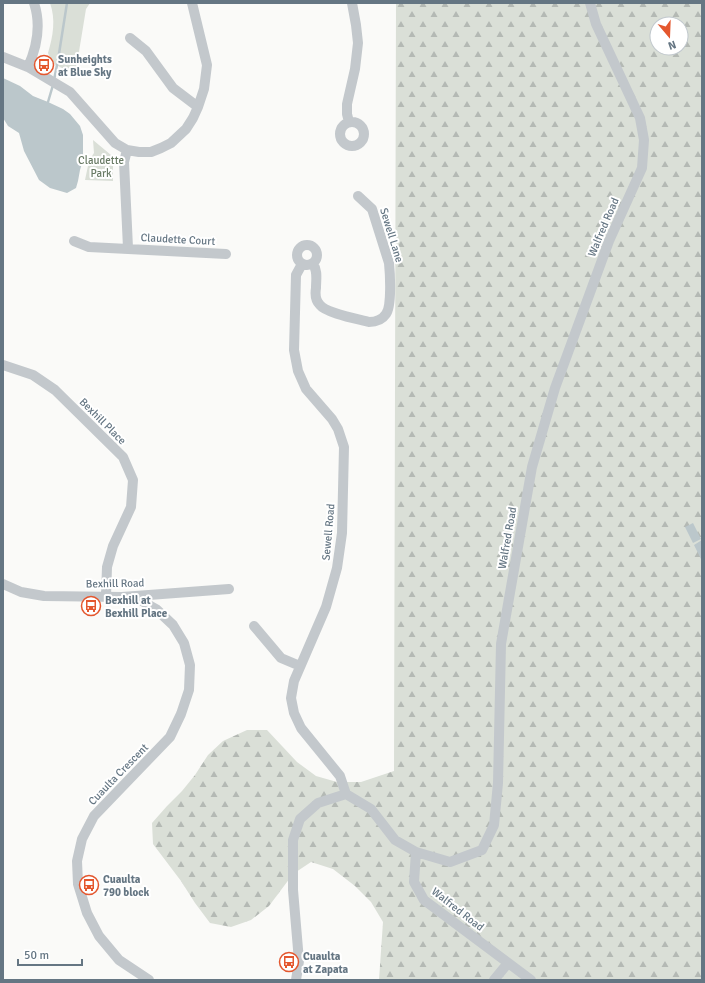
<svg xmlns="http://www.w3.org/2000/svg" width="705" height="983" font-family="Signika,sans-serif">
	<defs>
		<pattern id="forest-firs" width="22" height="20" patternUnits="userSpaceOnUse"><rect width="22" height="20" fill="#dadfd7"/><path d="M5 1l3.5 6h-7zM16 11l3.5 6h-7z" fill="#b4b9b4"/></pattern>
	</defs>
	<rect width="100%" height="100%" fill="#fafaf8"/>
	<!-- forest -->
	<path fill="url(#forest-firs)" fill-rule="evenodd" d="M396,3H702V980H379L383,922L371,902L355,886L333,869L311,862L293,874L269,906L251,920L231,927L210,923L195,903L181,881L153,844L152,823L167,806L182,791L195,775L208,755L223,741L247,730H267L297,762L316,776L337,782H361L394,771ZM657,24H681V48H657Z"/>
	<!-- green -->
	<path fill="#dadfd7" d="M50,3H90L86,9L75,76L66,70L52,63L48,53C53,36 56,20 50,3Z
		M93,140L111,155L113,160V181L85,180L89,161L94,153Z"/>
	<!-- water -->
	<path fill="#bbc7cb" d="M3,78L20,86L33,96L48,102L63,109L70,114L80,126L83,135V160L80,170L78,181L76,188L67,193L50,188L39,180L24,151L19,133L8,126L3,118Z
		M693,523L701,539L693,543L685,527Z
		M702,540V559H701L694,545Z"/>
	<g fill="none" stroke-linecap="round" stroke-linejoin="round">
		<!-- stream -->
		<path stroke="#bbc7cb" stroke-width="2.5" d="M54,80L58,60L67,3
			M48,102L53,85"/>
		<!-- minor -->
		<path stroke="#c3c8cc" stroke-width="10" d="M130,38L146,51L173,88L198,107
			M3,57L28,67L70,92L115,143L127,150L139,152H151L161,148L171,143L186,129L193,118L198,107L204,89L207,65L192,3
			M28,67C37,47 41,24 34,3
			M340 134a12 12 0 1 1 24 0a12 12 0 1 1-24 0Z
			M349,122L347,114V104L355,69L358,43L356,25L352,3
			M127,150L124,162L128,248
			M74,241L89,247L226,254
			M297 255a10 10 0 1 1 20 0a10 10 0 1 1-20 0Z
			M302,264L296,275L294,350L298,371L306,389L332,419L338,429L344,447L342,533L337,568L326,607L294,681L291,698L294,713L301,728L340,776L346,794
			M313,264C318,271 316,279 316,288C315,294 315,300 320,305C326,313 358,319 369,322C376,322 382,320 386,314C392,306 390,273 389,263L372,209L358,196
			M3,365L33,375L55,390L123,457L133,480L131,507L113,546L107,567L106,596
			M3,584L21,592L44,596L122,597L229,589
			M122,597L140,600L156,609L173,625L184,643L190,665L189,690L181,714L170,737L94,816L82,839L77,861L78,884L87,913L99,936L119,960L149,980
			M254,626L281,658L300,666
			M416,852L414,882L424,900L531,980
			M296,980L299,961L293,890V840L300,819L318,803L346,794L371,809L395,840L416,852L450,862L482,850L494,825L498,783L501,644L532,467L555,388L609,241L642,168L644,140L640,118L596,24L590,3
			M494,980L508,963"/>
	</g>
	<!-- icons -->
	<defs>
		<symbol id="bus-ring" viewBox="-11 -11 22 22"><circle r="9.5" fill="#fff" stroke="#e4572e" stroke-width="1.5"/><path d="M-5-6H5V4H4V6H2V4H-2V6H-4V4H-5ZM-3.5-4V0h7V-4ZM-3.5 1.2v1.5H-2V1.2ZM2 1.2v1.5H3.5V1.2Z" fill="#e4572e"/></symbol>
	</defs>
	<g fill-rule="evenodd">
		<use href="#bus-ring" x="33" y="54" width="22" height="22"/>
		<use href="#bus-ring" x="80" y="595" width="22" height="22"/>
		<use href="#bus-ring" x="78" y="874" width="22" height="22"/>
		<use href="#bus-ring" x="278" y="951" width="22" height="22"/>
	</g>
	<g text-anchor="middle" stroke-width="4" stroke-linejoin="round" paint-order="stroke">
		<!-- poi labels -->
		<g font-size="11" font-weight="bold" fill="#657683" stroke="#fff" text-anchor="start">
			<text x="58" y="63">Sunheights<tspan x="58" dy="13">at Blue Sky</tspan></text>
			<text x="105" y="604">Bexhill at<tspan x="105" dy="13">Bexhill Place</tspan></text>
			<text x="103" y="883">Cuaulta<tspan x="103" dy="13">790 block</tspan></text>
			<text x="303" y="960">Cuaulta<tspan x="303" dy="13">at Zapata</tspan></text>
		</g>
		<!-- park labels -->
		<g font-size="11" fill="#687a64" stroke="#fff">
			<text x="101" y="164">Claudette<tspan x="101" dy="13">Park</tspan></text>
		</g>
		<!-- street labels -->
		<g font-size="11" fill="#657683" stroke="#fff">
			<text transform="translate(603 227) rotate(-67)" y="4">Walfred Road</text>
			<text transform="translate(392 235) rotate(73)" y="4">Sewell Lane</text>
			<text transform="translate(178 239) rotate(3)" y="4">Claudette Court</text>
			<text transform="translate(103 421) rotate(45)" y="4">Bexhill Place</text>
			<text transform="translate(328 532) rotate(-85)" y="4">Sewell Road</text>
			<text transform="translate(507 538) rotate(-80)" y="4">Walfred Road</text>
			<text transform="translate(115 583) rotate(-1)" y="4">Bexhill Road</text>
			<text transform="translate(118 774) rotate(-46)" y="4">Cuaulta Crescent</text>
			<text transform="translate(458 909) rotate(38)" y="4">Walfred Road</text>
		</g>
	</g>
	<!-- border -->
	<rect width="705" height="983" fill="none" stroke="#657683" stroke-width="8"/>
	<!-- north arrow -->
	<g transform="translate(669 36) rotate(161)"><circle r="19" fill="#ffffff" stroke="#c1c8cd"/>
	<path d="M0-3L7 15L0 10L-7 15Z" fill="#e4572e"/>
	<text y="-6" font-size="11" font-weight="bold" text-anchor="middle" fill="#657683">N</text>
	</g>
	<!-- scale -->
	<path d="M18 959v6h64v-6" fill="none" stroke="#657683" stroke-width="2"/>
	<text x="24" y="959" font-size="12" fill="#657683" stroke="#ffffff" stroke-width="3" paint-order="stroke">50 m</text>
</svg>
